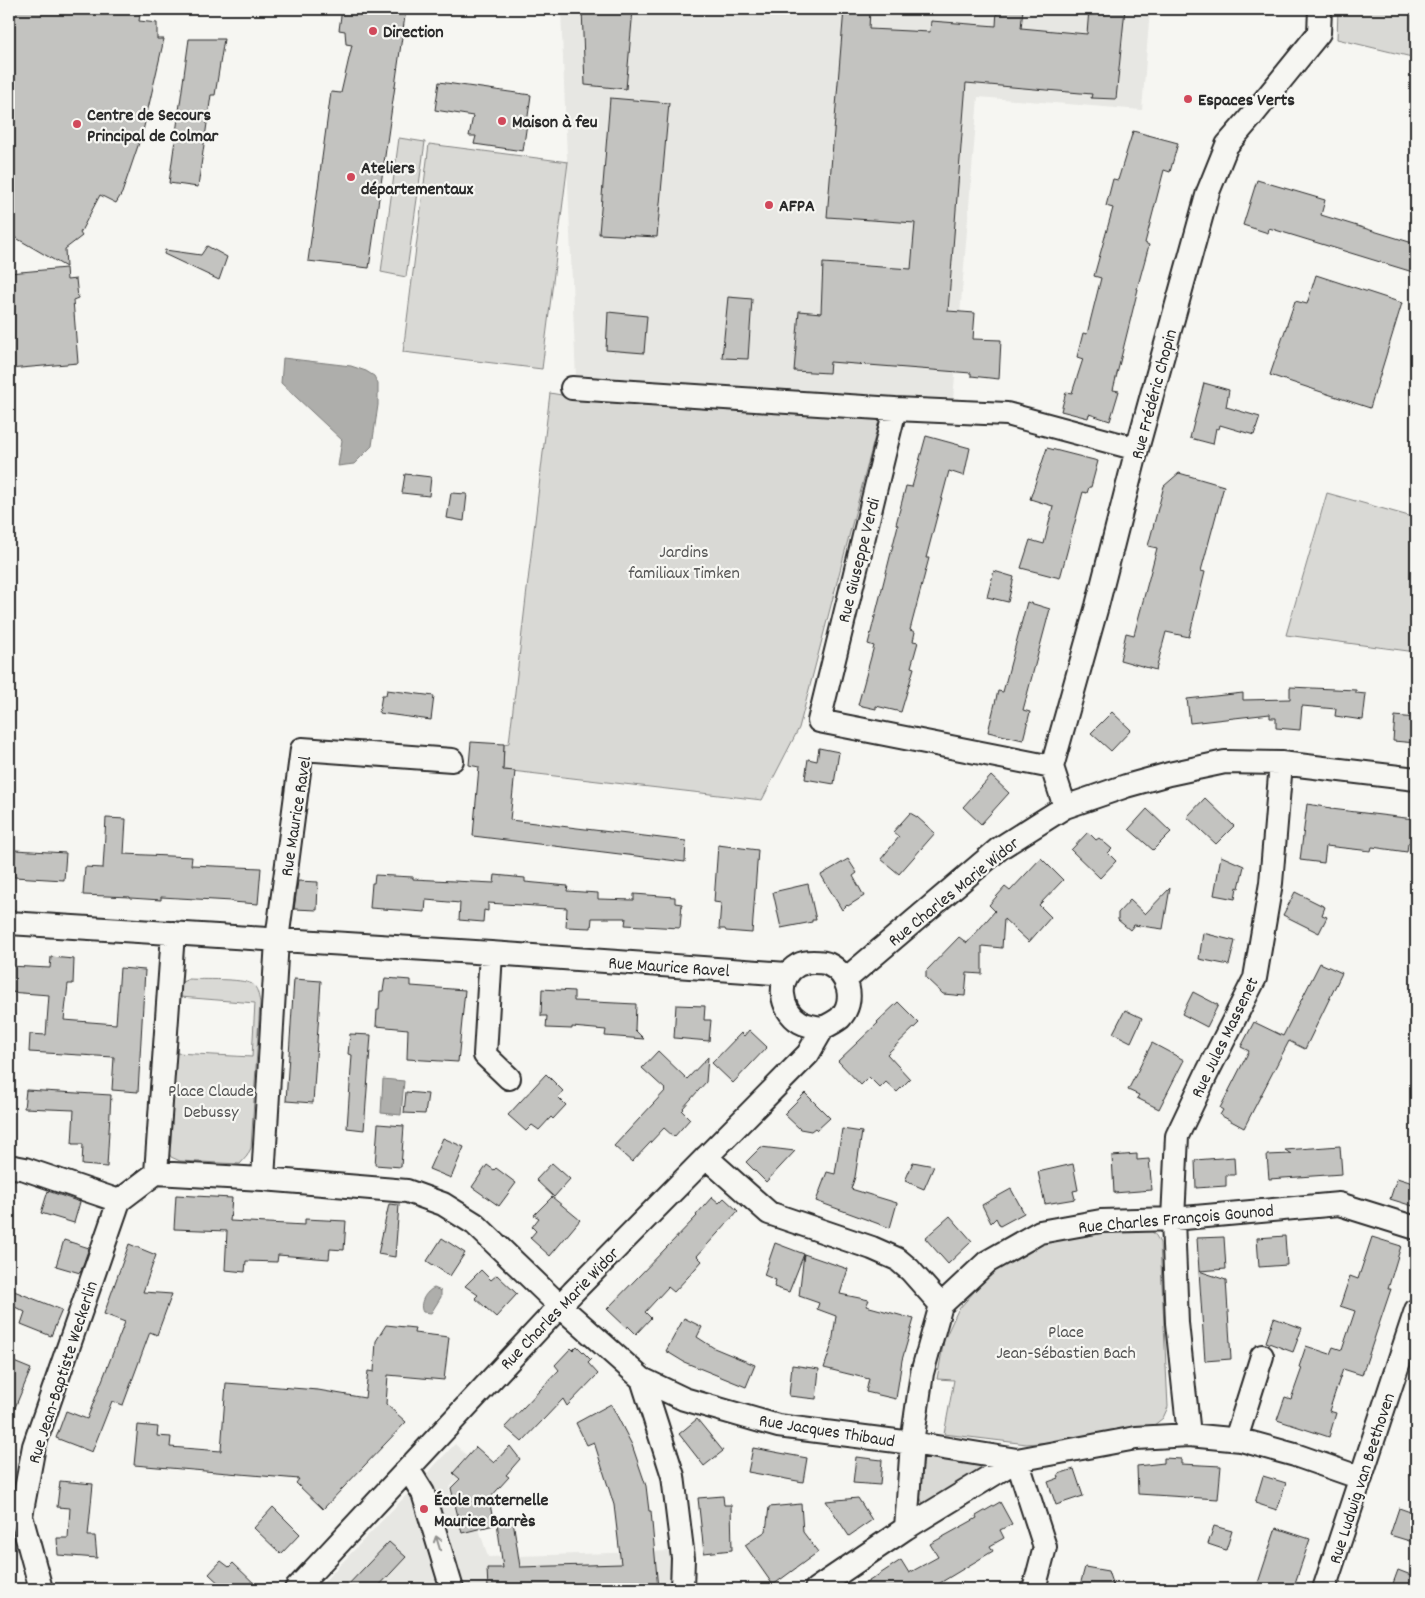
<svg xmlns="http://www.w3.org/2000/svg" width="1425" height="1598" font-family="Dekko,sans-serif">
	<rect width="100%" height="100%" fill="#f6f6f2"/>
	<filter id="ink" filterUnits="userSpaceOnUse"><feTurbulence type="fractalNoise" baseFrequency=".02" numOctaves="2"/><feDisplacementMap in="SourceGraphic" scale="10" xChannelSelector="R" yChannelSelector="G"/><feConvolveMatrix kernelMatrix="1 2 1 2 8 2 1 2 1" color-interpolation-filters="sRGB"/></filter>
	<g filter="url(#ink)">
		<!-- built -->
		<path fill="#e7e7e3" d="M561,9H1150L1142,110L978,97L953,400L726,387L576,381Z
			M455,1444L467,1456L452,1473L458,1479L449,1488L462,1534L479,1529L488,1557L672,1551V1589H317Z"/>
		<!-- green -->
		<path fill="#d9d9d5" stroke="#828280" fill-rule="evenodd" d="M1338,9H1416V58L1337,39Z
			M399,138L425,142L406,277L381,272Z
			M429,144L568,162L542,369L403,352Z
			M550,393L567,396L880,417L799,728L762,800L503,770L504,744L509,743Z
			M1327,493L1416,518V652L1286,635Z
			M189,979C202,980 241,978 252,984C258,988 258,995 260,1002L251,1148L247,1156L240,1164L180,1161L171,1157L167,1149L179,986L182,982ZM180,997L255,1003L252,1057L176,1053Z
			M1139,1229C1152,1230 1154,1231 1160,1243L1168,1407L1163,1418L1153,1426L1139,1430L1064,1441L1027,1444L944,1434L954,1380L937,1379L944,1340L958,1310L981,1284L1001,1266L1032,1246L1063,1235Z
			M925,1451L971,1456L980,1466L981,1471L928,1504H923L919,1494Z"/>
		<!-- water -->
		<path fill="#aeaeab" stroke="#7a7a78" d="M283,358L351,366L366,371L374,376L378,384V405L372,446L354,464L338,466L342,440L281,383Z
			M383,1079L404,1081L401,1115L381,1113Z
			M434,1288L441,1291V1297L431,1313L423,1312C418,1304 426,1291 434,1288Z"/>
		<!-- building -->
		<path fill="#c3c3c0" stroke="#2b2b2b" d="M9,9H141L139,21L157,23V39H164L143,131L122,193L116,203L100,195L80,233L82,236L65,249L66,267L11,235L9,231Z
			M342,9H406L369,268L308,261L331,92L341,93L352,45L346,44L345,31L339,30Z
			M582,9H633L626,89L585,85Z
			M844,9H870L869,29L930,32L931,21L996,26L997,9H1023L1021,28L1087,34L1089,9H1125L1116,99L1091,98L1092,94L966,83L948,311L975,313L973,339L1001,340L999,379L971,376V373L830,362L829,373L794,371L799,311L821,313L823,263L911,269L915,223L827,217Z
			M189,39H224L215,95H211L198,187L169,183Z
			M439,82L531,95L523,151L474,144L476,136H469L473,116L435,110Z
			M610,98L669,103L657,237L599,234Z
			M1133,131L1178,143L1170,172L1164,170L1145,243L1149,245L1137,289H1138L1113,390L1119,391L1110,421L1089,414L1088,418L1061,411L1066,392L1072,393L1083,359L1077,357L1083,333L1087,334L1101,278L1094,276L1113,208L1106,206L1113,179L1118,180Z
			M1257,180L1325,200L1321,215L1416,244V273L1269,228L1268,233L1243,225Z
			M207,246L227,257L219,280L164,254L165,250L201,255Z
			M66,268L67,280L76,279L78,298L73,300L78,363L9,369V273Z
			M1316,275L1402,303L1370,408L1270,375L1295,301L1307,304Z
			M728,297L752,299L748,359L722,358Z
			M608,312L647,316L644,353L606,350Z
			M1204,383L1229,390L1226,407L1260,417L1254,435L1220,425L1219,429L1216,428L1213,444L1190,438Z
			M926,436L970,448L964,476L949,471L926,558H929L910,630L915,632L913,641L918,642L911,667L914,668L901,712L876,706V709L858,705L874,646L868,644L898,525L896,524L906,486L912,487Z
			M1047,448L1098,461L1091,487H1089L1087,493L1083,492L1060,578L1021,568L1030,540L1044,544L1053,506L1030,499Z
			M1179,473L1224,486L1201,571L1205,572L1189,637L1166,632L1156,670L1120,660L1126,633L1134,635L1157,548L1148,546L1164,486Z
			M405,474L431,477L429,496L402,493Z
			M451,493L467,494L464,521L447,518Z
			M994,571L1014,577L1008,602L987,597Z
			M1027,602L1050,609L1023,710L1030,712L1023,740L988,732L998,691L1003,692Z
			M1290,687L1356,690V693L1366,694L1363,720L1335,716L1336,709L1302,706L1300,730L1276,728V718H1270V714L1190,723L1187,699L1243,693V700L1290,699Z
			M387,690L434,696L431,720L379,713L382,695H386Z
			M1112,712L1131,730L1111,751L1091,733Z
			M1395,716L1416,718V743L1393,741Z
			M471,742L504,744L503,770L515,771L510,820L686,841L685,862L473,836L479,767L469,765Z
			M819,748L839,752L834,784L805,779L808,759L817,761Z
			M991,776L1009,793L981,824L963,807Z
			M1205,798L1234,826L1216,844L1187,817Z
			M1307,804L1331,808V809L1414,819L1411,843H1408L1407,852L1372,847L1371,851L1326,846L1324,863L1300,860Z
			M1147,809L1171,832L1153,850L1129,829Z
			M910,813L917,817L935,833L899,874L881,859L899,837L893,832Z
			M106,818L126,819L124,854L192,857L191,865L261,868L258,904L232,902V901L161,897V900L130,898V897L83,895L85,867L103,868Z
			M1088,832L1096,840L1099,838L1112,849L1108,853L1116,861L1100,878L1071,850Z
			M718,845L758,850L752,933L726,931L725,929H719L721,903L714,902Z
			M15,850L66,853L64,880L14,877Z
			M1221,856L1244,866L1239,888L1237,887L1235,899L1214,895Z
			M1041,858L1063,880L1039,905L1051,917L1029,942L1004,919L1002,948L982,946V974L967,973L965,996L943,994L926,978V971L959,937L967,943L995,911L989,905L1005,887L1010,891Z
			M848,859L857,873L853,876L864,896L848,906L847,905L842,910L821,875Z
			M375,875L413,877V879L494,883L495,875L525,878V882L568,886L567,891L598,893V899L634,900V894L675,897V903L682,904L680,928L625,925L626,918H592L591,928L566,927L567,908L488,903V911L484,910L483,922L459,920L460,903L426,900L425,912L370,908L372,883H374Z
			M298,881L318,882L317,910L294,909Z
			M808,884L816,920H812V922L781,928L773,892Z
			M1170,888L1163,929L1134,925L1130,930L1118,920V913L1130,900L1145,914Z
			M1295,892L1325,907L1322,915L1327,917L1319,933L1283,915Z
			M1203,933L1235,941L1229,965L1199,959Z
			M51,957L74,959L73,984H68L64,1020L116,1024L120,968L145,970L138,1092L112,1090L114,1057L29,1052L30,1034L46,1035L49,995L9,992V966L50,968Z
			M1320,963L1342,973L1305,1049L1289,1041L1244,1128L1220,1115L1223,1110L1220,1108L1249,1051L1241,1047L1254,1022L1283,1036Z
			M385,978L411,980V986L465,990L458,1062L407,1059L408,1029L376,1026L377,1010H379L380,991H383Z
			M294,979L321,981L313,1103L286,1101Z
			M542,989L574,991V1001L636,1004L635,1030L644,1039L605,1036L606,1030L572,1027V1029L546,1028L547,1016H541Z
			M1193,992L1218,1005L1207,1027L1182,1014Z
			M898,1002L919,1023L887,1054L910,1079L897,1092L886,1082L880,1088L869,1077L861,1085L838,1061L878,1023L877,1022Z
			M676,1005L705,1006L704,1020H711L709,1041L674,1038Z
			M1125,1010L1142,1018L1131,1042L1113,1033Z
			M749,1030L767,1047L733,1083L712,1063L741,1033L744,1036Z
			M350,1034L371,1035L364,1130L347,1128L352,1055L348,1054Z
			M1152,1043L1184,1060L1159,1109L1137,1098L1139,1095L1128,1090Z
			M658,1051L687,1079L708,1057L706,1082L683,1108L684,1109L682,1111L690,1119L674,1137L664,1128L632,1162L614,1146L666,1090L642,1068Z
			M546,1074L563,1091L558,1097L566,1105L553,1119L551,1117L539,1130L532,1125L526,1131L508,1115Z
			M26,1090L111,1095L107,1167L82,1165L83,1144H72L74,1110L24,1108Z
			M406,1092L428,1094L425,1114L404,1113Z
			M805,1093L830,1118L817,1130L815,1128L811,1131L800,1129L784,1114Z
			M378,1124L404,1126L401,1167L375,1165Z
			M842,1129L862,1132L855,1177L851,1189L897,1203L890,1228L816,1201L827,1172L835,1174Z
			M443,1138L464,1147L451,1178L429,1169Z
			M1340,1146L1342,1174L1269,1179L1267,1155L1291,1154L1285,1150Z
			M761,1147L795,1151L766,1182L746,1162Z
			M1137,1154V1160L1149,1159L1152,1190L1114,1193L1112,1156Z
			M1234,1157L1235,1175H1226V1186L1196,1188L1195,1160Z
			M913,1162L934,1166L924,1189L905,1181Z
			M552,1163L570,1179L554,1197L536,1180Z
			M1073,1164L1078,1190L1073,1191L1075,1199L1045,1204L1038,1172Z
			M487,1165L494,1170L496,1168L516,1183L499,1206L472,1187Z
			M1397,1178L1416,1184V1207L1390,1199Z
			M1011,1189L1024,1213L1000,1226L996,1218L991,1223L982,1205Z
			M48,1191L80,1202L74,1223L41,1213Z
			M176,1195L232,1198L230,1221L305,1225V1219L346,1221L344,1250L330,1249L329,1259L278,1255L277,1262L246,1261L245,1272L225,1270L227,1231L174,1229Z
			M552,1197L580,1220L550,1256L530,1238L536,1231L532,1227L539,1218L534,1215Z
			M712,1197L719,1203L724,1198L738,1211L697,1256L702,1261L688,1277L674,1292L668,1287L645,1312L651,1318L636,1334L628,1326L627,1328L607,1309L697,1216L696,1215Z
			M389,1204L399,1205L395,1257L378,1254Z
			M950,1216L972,1241L948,1264L925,1238Z
			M1285,1236L1287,1265L1259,1267L1257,1238Z
			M1224,1237L1226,1269L1199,1271L1197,1238Z
			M1372,1237L1401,1246L1388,1289H1391L1362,1375L1343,1369L1329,1411L1336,1413L1329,1437L1277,1420L1285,1397L1291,1399L1302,1368L1299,1367L1306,1346L1330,1354L1333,1347L1342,1350L1355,1311L1340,1306L1350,1276L1358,1279Z
			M442,1238L465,1253L450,1276L427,1261Z
			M64,1240L89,1248L80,1273L56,1266Z
			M775,1243L804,1254L789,1292L774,1287L776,1280L764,1275Z
			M129,1244L156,1255L143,1292L172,1294L157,1335L150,1332L123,1405L112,1401L92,1452L56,1438L66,1411L87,1419L125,1322L104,1314Z
			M804,1254L848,1269L840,1294L869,1300L866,1306L914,1319L902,1360L896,1399L866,1392L869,1379L824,1368L832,1344L836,1316L817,1309L819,1303L799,1296Z
			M481,1270L491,1280L497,1275L517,1294L496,1317L475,1298L478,1295L465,1286Z
			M1199,1271L1226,1280L1231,1359L1205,1361Z
			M9,1289L62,1310L51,1336L21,1324L25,1312L9,1304Z
			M684,1318L702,1327L697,1337L714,1348L755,1365L746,1387L684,1362L666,1351Z
			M1274,1318L1302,1328L1293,1352L1266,1342Z
			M386,1325L415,1328L414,1333L449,1337L444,1380L388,1375L386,1404L406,1422L323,1509L296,1483L299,1479L134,1465L138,1425L158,1427L157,1436L171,1437L170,1447L221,1451L226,1383L318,1390L365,1398L368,1371L374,1372L376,1341Z
			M577,1346L591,1360L588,1363L598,1374L567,1406L563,1399L522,1442L505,1427L559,1370L555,1365L571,1348L573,1350Z
			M9,1360L31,1369L9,1422Z
			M792,1365L819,1369L816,1399L789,1396Z
			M611,1404L632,1445L646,1486L649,1511H651L658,1589H488L487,1568H503L497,1522L513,1520L520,1567L621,1564L614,1505L594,1442L587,1445L576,1423Z
			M697,1419L723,1451L704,1466L679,1434Z
			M510,1446L520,1459L506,1475L509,1477L489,1499L494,1525L462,1533L451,1488L460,1479L453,1473L476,1447L494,1463Z
			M753,1448L807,1458L803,1482L748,1472Z
			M856,1457L882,1460L880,1485L853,1483Z
			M1164,1458L1181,1459V1464L1221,1466L1218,1499L1138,1494L1137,1466L1164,1463Z
			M1074,1469L1083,1496L1056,1505L1048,1482L1059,1478L1058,1474Z
			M1263,1476L1286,1483L1277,1510L1255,1503Z
			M60,1481L93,1484L88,1536H95L97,1558L58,1555L57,1538H68L70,1508L57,1507Z
			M723,1496L724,1505H731L732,1550L704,1553L698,1498Z
			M858,1498L872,1520L849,1536L826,1501Z
			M1000,1502L1012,1524L1000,1530L1004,1538L990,1546L993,1551L930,1589H857L901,1560L909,1573L938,1557L930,1544L977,1518L976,1516Z
			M801,1504L803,1532L818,1552L773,1585L745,1545L766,1531L769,1507Z
			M273,1507L300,1534L281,1554L254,1528Z
			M1399,1508L1416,1514V1543L1390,1535Z
			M1214,1526L1232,1531L1226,1550L1208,1544Z
			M1276,1528L1310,1539L1293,1589H1256Z
			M389,1542L406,1557L376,1589H344Z
			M221,1561L229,1567L233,1563L260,1589H225L209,1574Z
			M1085,1567L1108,1571L1114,1589H1079Z
			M1398,1570L1416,1577V1589H1391Z"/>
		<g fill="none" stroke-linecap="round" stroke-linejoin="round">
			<defs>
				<path id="minor" d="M572,388L895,409
					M1052,767L819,721L895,409L1007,414L1137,449
					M1065,807L1052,767L1097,606L1137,449L1208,192L1227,145L1251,117L1319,33L1320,9
					M9,923L491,953L787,974
					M173,933L156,1173L263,1179L277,940L302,749L452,760
					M491,953L485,1055L509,1078
					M813,962C818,962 824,962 828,964C849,974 856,1001 840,1018C835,1022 829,1025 823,1028C815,1027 807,1026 800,1022C780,1010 775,978 798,965C802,963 808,962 813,962Z
					M846,979L1000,848L1065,807L1126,786L1169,774L1225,762L1281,763L1416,779
					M706,1157L769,1213L872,1248L897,1259L910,1270L941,1305L987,1262L1040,1232L1101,1221L1173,1219L1339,1204L1416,1228
					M9,1166L25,1169L119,1201
					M263,1179L407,1191L443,1204L475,1224L560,1306L642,1379L673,1476L683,1558L682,1589
					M642,1379L684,1399L778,1426L912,1443L1017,1460L1045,1547L1034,1589
					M1189,1435L1177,1323L1173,1219L1177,1136L1206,1075L1255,978L1271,883L1281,763
					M1236,1439L1262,1356
					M405,1472L413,1477L423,1493L452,1589
					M906,1528L912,1443L922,1373L941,1305
					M41,1589L21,1516L34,1446L119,1201L156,1173
					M296,1589L573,1292L808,1054L823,1028
					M816,1589L906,1528L1017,1460L1136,1438L1189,1435L1241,1440L1295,1455L1361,1478
					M1324,1589L1416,1310"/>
			</defs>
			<!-- minor casing -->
			<use href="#minor" stroke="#2b2b2b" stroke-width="26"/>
			<!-- minor -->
			<use href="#minor" stroke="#f6f6f2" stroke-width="22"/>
		</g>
		<!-- one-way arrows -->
		<defs><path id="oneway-shaft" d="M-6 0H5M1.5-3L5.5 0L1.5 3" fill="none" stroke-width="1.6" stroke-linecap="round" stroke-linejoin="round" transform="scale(1.25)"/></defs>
		<use stroke="#90908e" href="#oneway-shaft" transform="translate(438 1543) rotate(-107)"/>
	</g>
	<!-- markers -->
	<g fill="#d1495b" stroke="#f6f6f2" stroke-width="2">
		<circle cx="373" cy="31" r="5"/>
		<circle cx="1188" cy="99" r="5"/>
		<circle cx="502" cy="121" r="5"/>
		<circle cx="77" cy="124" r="5"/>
		<circle cx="351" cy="177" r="5"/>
		<circle cx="769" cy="205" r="5"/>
		<circle cx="424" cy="1509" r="5"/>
	</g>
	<g text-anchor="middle" stroke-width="4.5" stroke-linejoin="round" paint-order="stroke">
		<!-- poi labels -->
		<g font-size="18" font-weight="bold" fill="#2b2b2b" stroke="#f6f6f2" text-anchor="start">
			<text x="383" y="37">Direction</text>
			<text x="1198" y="105">Espaces Verts</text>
			<text x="87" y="120">Centre de Secours<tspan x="87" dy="21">Principal de Colmar</tspan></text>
			<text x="512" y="127">Maison à feu</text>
			<text x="361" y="173">Ateliers<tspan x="361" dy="21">départementaux</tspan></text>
			<text x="779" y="211">AFPA</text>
			<text x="434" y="1505">École maternelle<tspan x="434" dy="21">Maurice Barrès</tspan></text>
		</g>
		<!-- street labels -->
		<g font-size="18" fill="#2b2b2b" stroke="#f6f6f2">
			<text transform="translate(1153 394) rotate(-75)" y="6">Rue Frédéric Chopin</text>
			<text transform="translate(858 560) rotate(-76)" y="6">Rue Giuseppe Verdi</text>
			<text transform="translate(295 816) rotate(-81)" y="6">Rue Maurice Ravel</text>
			<text transform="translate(953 891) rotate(-39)" y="6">Rue Charles Marie Widor</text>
			<text transform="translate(669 966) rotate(4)" y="6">Rue Maurice Ravel</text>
			<text transform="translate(1224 1037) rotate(-64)" y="6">Rue Jules Massenet</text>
			<text transform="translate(1176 1218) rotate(-5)" y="6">Rue Charles François Gounod</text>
			<text transform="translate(559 1308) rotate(-46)" y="6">Rue Charles Marie Widor</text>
			<text transform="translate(62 1372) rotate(-72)" y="6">Rue Jean-Baptiste Weckerlin</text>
			<text transform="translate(827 1430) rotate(9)" y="6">Rue Jacques Thibaud</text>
			<text transform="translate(1361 1478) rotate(-72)" y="6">Rue Ludwig van Beethoven</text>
		</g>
		<!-- park labels -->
		<g font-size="18" fill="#565656" stroke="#f6f6f2">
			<text x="684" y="557">Jardins<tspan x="684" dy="21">familiaux Timken</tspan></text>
			<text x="211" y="1096">Place Claude<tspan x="211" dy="21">Debussy</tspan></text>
			<text x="1066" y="1337">Place<tspan x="1066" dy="21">Jean-Sébastien Bach</tspan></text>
		</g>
	</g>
	<!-- margin -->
	<rect width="1425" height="1598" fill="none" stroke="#f6f6f2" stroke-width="30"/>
	<rect x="15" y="15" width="1395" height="1568" fill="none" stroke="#2b2b2b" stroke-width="2" filter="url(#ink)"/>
</svg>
